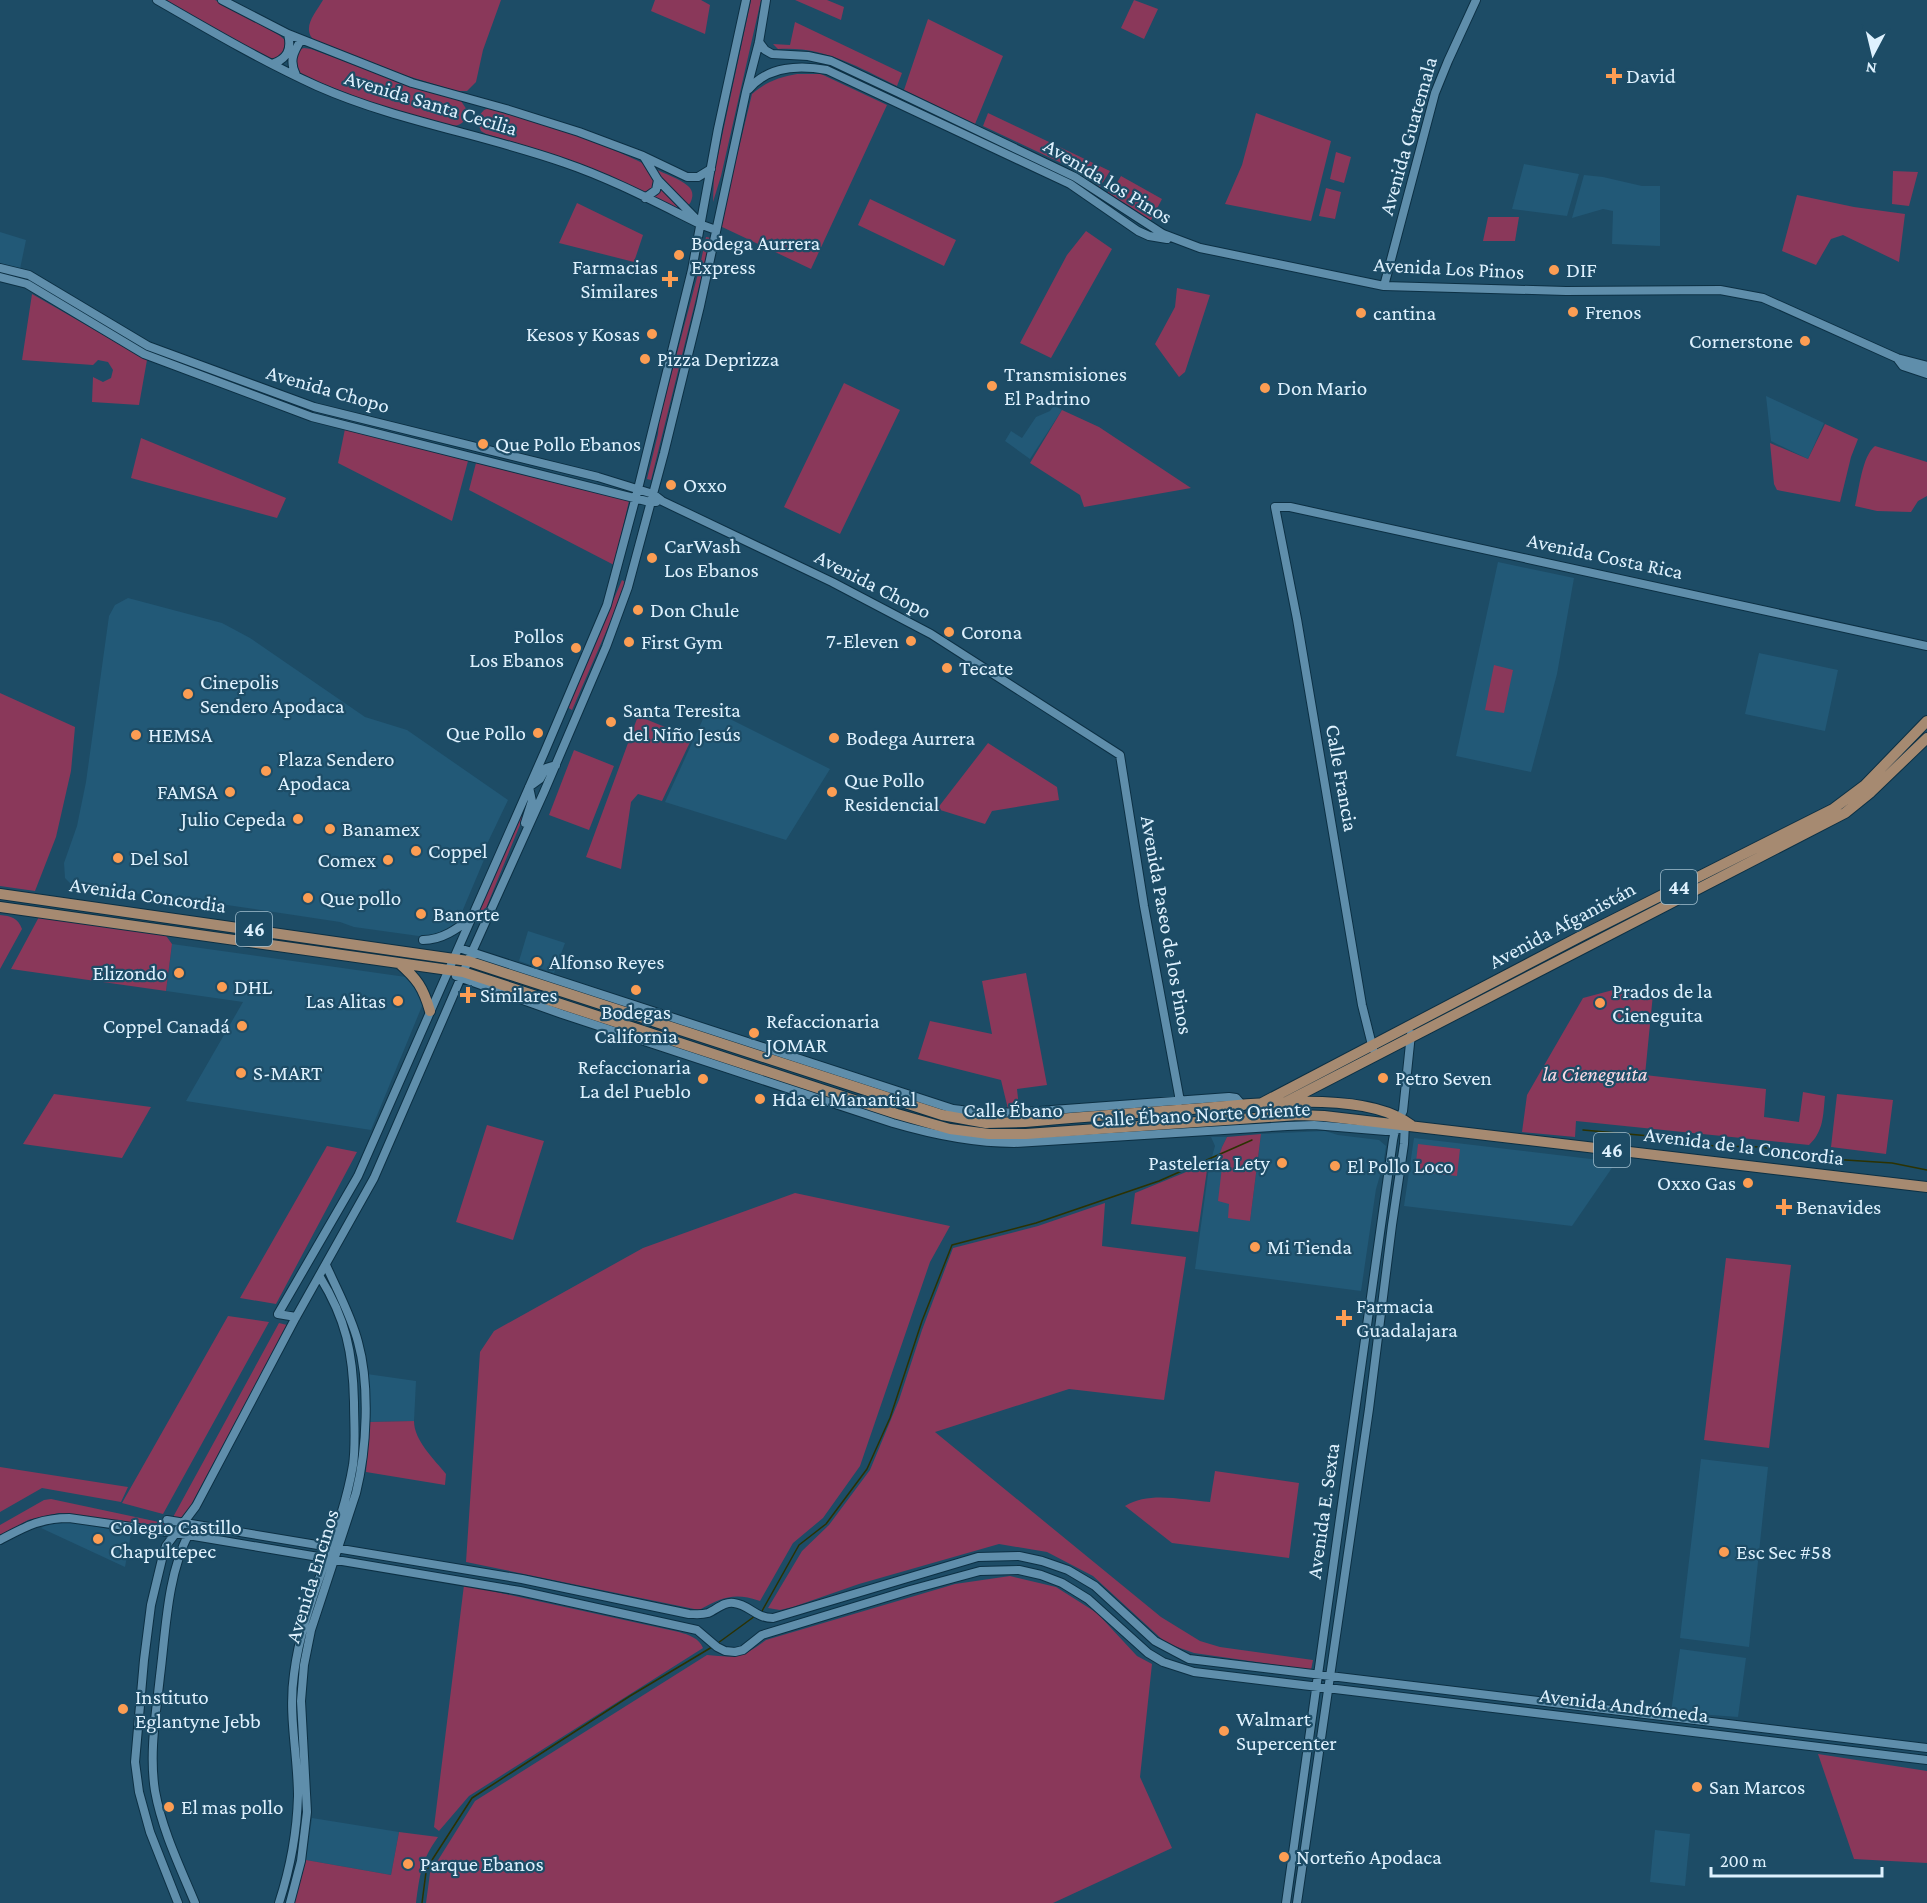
<svg xmlns="http://www.w3.org/2000/svg" width="1927" height="1903" font-family="'Crimson Pro',serif">
	<rect width="100%" height="100%" fill="#1d4c66"/>
	<!-- built -->
	<path fill="#225977" d="M1524,164L1579,174L1567,216L1512,209Z
		M1584,175L1603,177L1642,186H1660V246L1612,244L1613,211L1603,209L1572,218Z
		M0,232L26,240L20,269L0,265Z
		M1766,396L1824,423L1808,459L1771,441Z
		M1054,405L1062,410L1030,459L1005,441L1011,431L1022,438L1036,417L1050,411Z
		M1498,562L1574,578L1557,674L1531,772L1456,756Z
		M128,598L222,623L250,638L365,717L407,730L508,800L486,846V855L459,919L448,931L426,937L354,927L340,922L227,905L125,892L114,893L80,888L72,885L65,878L64,863L77,826L86,782L109,616L115,605Z
		M1759,653L1838,670L1825,731L1745,714Z
		M708,708L830,769L786,840L665,802Z
		M528,931L565,943L554,973L519,961Z
		M172,944L406,977L414,982L422,997V1006L371,1130L186,1101L243,1002L166,991Z
		M1325,1131L1338,1135L1379,1140L1386,1146L1383,1165L1376,1189L1361,1291L1195,1269L1209,1167L1215,1146L1211,1137H1227L1222,1147L1217,1165L1222,1166L1229,1203L1250,1221L1261,1134Z
		M1414,1138L1616,1162L1572,1226L1404,1206Z
		M367,1374L416,1381L414,1421L369,1422Z
		M1701,1459L1768,1467L1749,1647L1680,1638Z
		M65,1521L131,1533L125,1567L41,1528L50,1523Z
		M1680,1649L1746,1658L1738,1717L1671,1712Z
		M312,1818L399,1832L391,1875L306,1860Z
		M1655,1830L1690,1834L1685,1886L1650,1882Z"/>
	<!-- green -->
	<path fill="#8a385a" d="M164,0H215L279,35L285,40L286,48L284,56L277,60L270,59L233,41Z
		M323,0H501L483,50L476,82L467,91H457L391,71L316,42C300,29 315,14 323,0Z
		M655,0H701L710,5L705,34L651,11Z
		M751,0H761L721,176L713,202L714,174Z
		M795,0H827L844,7L841,20Z
		M1134,0L1158,9L1144,39L1121,28Z
		M928,19L1003,56L975,124L904,90Z
		M795,22L902,73L897,86C856,66 824,46 778,49L773,44L790,45Z
		M304,48L311,49L395,80L461,101L467,110C466,116 465,123 458,125C440,131 325,85 302,75L296,71L295,54L298,50Z
		M797,74H821L887,105L811,269L720,226L752,94C766,82 779,77 797,74Z
		M489,108C546,124 602,142 655,169C665,174 679,178 688,186C692,189 693,194 692,198C690,208 683,208 674,207C613,177 552,152 486,134L481,131L476,119L484,110Z
		M988,113L1110,171L1100,187L1076,170L983,126Z
		M1256,113L1331,141L1311,221L1225,204L1242,165Z
		M1336,152L1351,157L1344,183L1330,179Z
		M1893,171L1918,172L1909,206L1892,204Z
		M1121,176L1162,199L1149,224L1107,193L1115,186Z
		M1326,188L1341,192L1335,219L1319,216Z
		M1797,195L1854,207L1905,214L1899,262L1843,235L1831,239L1816,265L1782,251Z
		M870,199L956,240L944,266L858,225Z
		M577,203L643,235L634,262L559,243Z
		M1488,217H1519L1515,241H1483Z
		M1086,231L1112,249L1051,358L1020,343L1067,255Z
		M706,237L711,238L651,480L647,479L658,434L659,421L699,270Z
		M1177,288L1210,295L1185,372L1179,377L1155,344L1175,307Z
		M32,294L147,360L139,405L92,402L93,377L103,382L111,378L113,370L108,362L98,360L93,365L22,360Z
		M844,383L900,410L840,534L784,507Z
		M1062,410L1099,427L1191,488L1084,507L1080,495L1030,463Z
		M1825,424L1858,439L1851,457L1840,502L1777,490L1774,484L1770,443L1808,459Z
		M345,429L468,461L452,521L338,463Z
		M141,438L286,498L277,518L131,478Z
		M1875,446L1927,462V496L1918,501L1911,512L1877,511L1855,506C1859,490 1862,456 1875,446Z
		M476,463L629,501L614,565L469,490Z
		M622,580L625,582L615,611L572,710L567,707Z
		M1494,665L1513,670L1504,713L1485,710Z
		M0,693L75,727L71,771L56,837L35,891L0,886Z
		M638,716L692,738L662,801L638,794L631,802L621,869L586,857Z
		M988,743L1057,787L1059,800L992,811L985,824L937,809Z
		M574,750L614,766L589,830L549,815Z
		M528,795L531,798L484,913L482,915L478,913Z
		M0,915C11,916 18,918 22,929L0,969Z
		M40,915L164,933L172,944L166,991L11,969Z
		M1026,973L1047,1085L1017,1089L1019,1108L1008,1109L1001,1080L918,1059L930,1021L992,1034L982,981Z
		M1613,990L1653,994L1645,1075L1766,1089L1764,1117L1799,1122L1803,1092L1825,1096C1823,1115 1824,1131 1809,1145L1576,1121L1575,1137L1522,1132L1527,1095L1583,998Z
		M54,1094L151,1107L122,1158L23,1144Z
		M1837,1094L1893,1100L1886,1154L1831,1147Z
		M487,1125L544,1141L513,1240L456,1222Z
		M1261,1134L1250,1221L1228,1218L1229,1204L1218,1201L1222,1167L1216,1165L1222,1147L1227,1137Z
		M1418,1144L1460,1149L1457,1176L1415,1171Z
		M327,1146L357,1152L276,1304L240,1298Z
		M1208,1163L1198,1232L1131,1224L1135,1193Z
		M795,1193L950,1226L930,1262L860,1466L823,1518L793,1543L760,1601C734,1592 723,1597 699,1610L466,1562L480,1352L494,1331L643,1248Z
		M1105,1203L1102,1246L1186,1257L1164,1400L1069,1389L935,1432L1161,1617L1200,1641L1220,1647L1313,1660L1311,1670L1194,1653L1166,1643L1093,1576L1047,1552L999,1544L859,1584L793,1607L780,1610L768,1608L802,1551L829,1525L870,1470L899,1400L922,1330L953,1248L1038,1226Z
		M1726,1258L1791,1265L1769,1448L1704,1440Z
		M228,1316L269,1322L163,1514L122,1503Z
		M279,1323L287,1325L183,1520L172,1519Z
		M414,1421C414,1441 435,1460 446,1474L445,1485L366,1472L369,1422Z
		M0,1467L128,1487L121,1502L42,1488L0,1512Z
		M1215,1471L1299,1483L1289,1558L1172,1543L1125,1506C1149,1491 1183,1500 1210,1502Z
		M51,1499L173,1525L168,1530L59,1513L28,1520L0,1536V1525L44,1500Z
		M1010,1576L1056,1587L1097,1613L1137,1656L1152,1664L1140,1777L1172,1848L1053,1903H426L430,1873L475,1801L707,1655C736,1658 742,1658 766,1640L955,1584Z
		M464,1585L679,1632C689,1635 699,1638 703,1648L469,1796L439,1831L434,1827Z
		M1818,1754L1927,1771V1863L1854,1859Z
		M399,1832L438,1837C421,1861 420,1874 416,1903H294L306,1860L391,1875Z"/>
	<g fill="none" stroke-linecap="round" stroke-linejoin="round">
		<!-- stream -->
		<path stroke="#2c3202" stroke-width="1.5" d="M1583,1130L1661,1137L1714,1146L1763,1147L1795,1156L1816,1157
			M1830,1159L1892,1163L1927,1170
			M762,1611L799,1545L826,1524L867,1469L890,1418L922,1321L952,1245L1036,1223L1159,1181L1252,1140
			M718,1643L755,1616
			M422,1903L426,1872L432,1860L472,1798L630,1696L712,1647"/>
		<defs>
			<path id="minor" d="M157,0C209,30 262,61 317,86C396,121 483,134 565,163C612,179 657,203 702,225
				M222,0L288,34L412,83L506,109L579,132L643,156L687,177H698L711,169
				M759,42L765,50L772,54L808,56L831,61L899,93L1075,177L1163,234L1200,248L1384,286L1566,291L1720,290L1763,298L1897,358L1927,366
				M272,64C287,59 292,50 288,34
				M296,75C289,61 293,53 301,40
				M749,89C768,66 800,65 827,70L1070,184L1138,231L1149,236L1167,239
				M644,157L658,180L702,225L716,230
				M645,198L656,190L658,180
				M0,268L29,275L148,346L314,407L598,477L653,494L662,501L832,582L931,634L1120,755L1144,906L1180,1101
				M0,277L27,284L144,354L312,417L650,502H656
				M1384,286L1435,93L1448,61L1476,0
				M1897,358L1903,366L1927,374
				M525,823L532,801L529,787L540,779L546,768L556,765
				M423,940C442,940 457,929 471,918
				M459,948L953,1109L986,1113L1025,1112L1229,1097L1236,1098L1243,1106
				M456,976L562,1014L893,1123C934,1135 972,1143 1014,1143L1287,1126L1314,1125L1386,1131H1394L1405,1126
				M1373,1049L1362,1005L1297,619L1275,507H1290L1927,646
				M296,1317L278,1314L358,1176L545,751L607,605L638,489L692,270L718,129L746,0
				M167,1520L522,1579L689,1614C695,1614 701,1615 708,1613C716,1610 724,1601 734,1603C750,1605 755,1618 773,1618L978,1557L1019,1556L1042,1561L1068,1570L1095,1586L1155,1641L1189,1659L1927,1748
				M189,1533C167,1576 166,1629 160,1676C156,1714 149,1753 155,1791C162,1830 180,1867 195,1903
				M0,1540C25,1527 40,1518 69,1518L188,1535L520,1591L697,1630L717,1647L725,1651L735,1652L743,1650L762,1635L910,1590L980,1571L1019,1570L1041,1575L1062,1583L1088,1599L1148,1653L1163,1662L1194,1672L1927,1760
				M178,1903L150,1832L139,1792L135,1762L144,1660L151,1605L163,1555L166,1546L196,1506L296,1317L374,1178L472,952L544,792L606,647L628,587L664,453L700,306L746,92L759,42L766,0
				M279,1903C290,1869 297,1832 298,1796C298,1756 288,1715 294,1674C303,1602 341,1537 353,1465C356,1444 354,1423 354,1402C353,1353 346,1319 320,1277
				M290,1903L301,1861L307,1812L301,1701L304,1665L311,1630L356,1493C367,1449 370,1385 358,1342C351,1315 337,1290 326,1265
				M1286,1903L1393,1140L1396,1125L1403,1111L1411,1034
				M1297,1903L1369,1409L1392,1225L1404,1144L1405,1122"/>
			<path id="major" d="M0,894L468,961L942,1115L986,1123L1025,1122C1080,1117 1135,1113 1190,1109C1248,1105 1364,1088 1411,1125
				M0,907L463,972L897,1114L950,1129L989,1134H1026L1298,1115L1324,1116L1927,1187
				M399,963C417,979 423,987 430,1011
				M1286,1102L1845,813L1871,792L1927,738
				M1262,1103L1583,935L1833,809L1865,785L1927,721"/>
		</defs>
		<!-- minor casing -->
		<use href="#minor" stroke="#0c3044" stroke-width="10"/>
		<!-- major casing -->
		<use href="#major" stroke="#0c3044" stroke-width="12"/>
		<!-- minor -->
		<use href="#minor" stroke="#5f8eab" stroke-width="8"/>
		<!-- major -->
		<use href="#major" stroke="#a68a71" stroke-width="10"/>
	</g>
	<!-- markers -->
	<g fill="#fc9d53" stroke="#1d4c66" stroke-width="2">
		<path d="M1611 67h6v6h6v6h-6v6h-6v-6h-6v-6h6z"/>
		<circle cx="679" cy="255" r="6"/>
		<circle cx="1554" cy="270" r="6"/>
		<path d="M667 270h6v6h6v6h-6v6h-6v-6h-6v-6h6z"/>
		<circle cx="1573" cy="312" r="6"/>
		<circle cx="1361" cy="313" r="6"/>
		<circle cx="652" cy="334" r="6"/>
		<circle cx="1805" cy="341" r="6"/>
		<circle cx="645" cy="359" r="6"/>
		<circle cx="992" cy="386" r="6"/>
		<circle cx="1265" cy="388" r="6"/>
		<circle cx="483" cy="444" r="6"/>
		<circle cx="671" cy="485" r="6"/>
		<circle cx="652" cy="558" r="6"/>
		<circle cx="638" cy="610" r="6"/>
		<circle cx="949" cy="632" r="6"/>
		<circle cx="911" cy="641" r="6"/>
		<circle cx="629" cy="642" r="6"/>
		<circle cx="576" cy="648" r="6"/>
		<circle cx="947" cy="668" r="6"/>
		<circle cx="188" cy="694" r="6"/>
		<circle cx="611" cy="722" r="6"/>
		<circle cx="538" cy="733" r="6"/>
		<circle cx="136" cy="735" r="6"/>
		<circle cx="834" cy="738" r="6"/>
		<circle cx="266" cy="771" r="6"/>
		<circle cx="230" cy="792" r="6"/>
		<circle cx="832" cy="792" r="6"/>
		<circle cx="298" cy="819" r="6"/>
		<circle cx="330" cy="829" r="6"/>
		<circle cx="416" cy="851" r="6"/>
		<circle cx="118" cy="858" r="6"/>
		<circle cx="388" cy="860" r="6"/>
		<circle cx="308" cy="898" r="6"/>
		<circle cx="421" cy="914" r="6"/>
		<circle cx="537" cy="962" r="6"/>
		<circle cx="179" cy="973" r="6"/>
		<circle cx="222" cy="987" r="6"/>
		<circle cx="636" cy="990" r="6"/>
		<path d="M465 986h6v6h6v6h-6v6h-6v-6h-6v-6h6z"/>
		<circle cx="398" cy="1001" r="6"/>
		<circle cx="1600" cy="1003" r="6"/>
		<circle cx="242" cy="1026" r="6"/>
		<circle cx="754" cy="1033" r="6"/>
		<circle cx="241" cy="1073" r="6"/>
		<circle cx="1383" cy="1078" r="6"/>
		<circle cx="703" cy="1079" r="6"/>
		<circle cx="760" cy="1099" r="6"/>
		<circle cx="1282" cy="1163" r="6"/>
		<circle cx="1335" cy="1166" r="6"/>
		<circle cx="1748" cy="1183" r="6"/>
		<path d="M1781 1198h6v6h6v6h-6v6h-6v-6h-6v-6h6z"/>
		<circle cx="1255" cy="1247" r="6"/>
		<path d="M1341 1309h6v6h6v6h-6v6h-6v-6h-6v-6h6z"/>
		<circle cx="98" cy="1539" r="6"/>
		<circle cx="1724" cy="1552" r="6"/>
		<circle cx="123" cy="1709" r="6"/>
		<circle cx="1224" cy="1731" r="6"/>
		<circle cx="1697" cy="1787" r="6"/>
		<circle cx="169" cy="1807" r="6"/>
		<circle cx="1284" cy="1857" r="6"/>
		<circle cx="408" cy="1864" r="6"/>
	</g>
	<g text-anchor="middle" stroke-width="4.5" stroke-linejoin="round" paint-order="stroke">
		<!-- shield labels -->
		<g fill="#1d4c66" stroke="#a4c0d0" stroke-width="1.5">
			<rect x="1661" y="870" width="36" height="34" rx="4.5"/>
			<rect x="236" y="912" width="36" height="34" rx="4.5"/>
			<rect x="1594" y="1133" width="36" height="34" rx="4.5"/>
		</g>
		<g font-size="20" font-weight="bold" fill="#def1fe">
			<text x="1679" y="894">44</text>
			<text x="254" y="936">46</text>
			<text x="1612" y="1157">46</text>
		</g>
		<!-- poi labels -->
		<g font-size="21" fill="#def1fe" stroke="#1d4c66" text-anchor="start">
			<text x="1626" y="83">David</text>
			<text x="691" y="250">Bodega Aurrera<tspan x="691" dy="24">Express</tspan></text>
			<text x="658" y="274" text-anchor="end">Farmacias<tspan x="658" dy="24">Similares</tspan></text>
			<text x="1566" y="277">DIF</text>
			<text x="1585" y="319">Frenos</text>
			<text x="1373" y="320">cantina</text>
			<text x="640" y="341" text-anchor="end">Kesos y Kosas</text>
			<text x="1793" y="348" text-anchor="end">Cornerstone</text>
			<text x="657" y="366">Pizza Deprizza</text>
			<text x="1004" y="381">Transmisiones<tspan x="1004" dy="24">El Padrino</tspan></text>
			<text x="1277" y="395">Don Mario</text>
			<text x="495" y="451">Que Pollo Ebanos</text>
			<text x="683" y="492">Oxxo</text>
			<text x="664" y="553">CarWash<tspan x="664" dy="24">Los Ebanos</tspan></text>
			<text x="650" y="617">Don Chule</text>
			<text x="961" y="639">Corona</text>
			<text x="564" y="643" text-anchor="end">Pollos<tspan x="564" dy="24">Los Ebanos</tspan></text>
			<text x="899" y="648" text-anchor="end">7-Eleven</text>
			<text x="641" y="649">First Gym</text>
			<text x="959" y="675">Tecate</text>
			<text x="200" y="689">Cinepolis<tspan x="200" dy="24">Sendero Apodaca</tspan></text>
			<text x="623" y="717">Santa Teresita<tspan x="623" dy="24">del Niño Jesús</tspan></text>
			<text x="526" y="740" text-anchor="end">Que Pollo</text>
			<text x="148" y="742">HEMSA</text>
			<text x="846" y="745">Bodega Aurrera</text>
			<text x="278" y="766">Plaza Sendero<tspan x="278" dy="24">Apodaca</tspan></text>
			<text x="844" y="787">Que Pollo<tspan x="844" dy="24">Residencial</tspan></text>
			<text x="218" y="799" text-anchor="end">FAMSA</text>
			<text x="286" y="826" text-anchor="end">Julio Cepeda</text>
			<text x="342" y="836">Banamex</text>
			<text x="428" y="858">Coppel</text>
			<text x="130" y="865">Del Sol</text>
			<text x="376" y="867" text-anchor="end">Comex</text>
			<text x="320" y="905">Que pollo</text>
			<text x="433" y="921">Banorte</text>
			<text x="549" y="969">Alfonso Reyes</text>
			<text x="167" y="980" text-anchor="end">Elizondo</text>
			<text x="234" y="994">DHL</text>
			<text x="1612" y="998">Prados de la<tspan x="1612" dy="24">Cieneguita</tspan></text>
			<text x="480" y="1002">Similares</text>
			<text x="386" y="1008" text-anchor="end">Las Alitas</text>
			<text x="636" y="1019" text-anchor="middle">Bodegas<tspan x="636" dy="24">California</tspan></text>
			<text x="766" y="1028">Refaccionaria<tspan x="766" dy="24">JOMAR</tspan></text>
			<text x="230" y="1033" text-anchor="end">Coppel Canadá</text>
			<text x="691" y="1074" text-anchor="end">Refaccionaria<tspan x="691" dy="24">La del Pueblo</tspan></text>
			<text x="253" y="1080">S-MART</text>
			<text x="1395" y="1085">Petro Seven</text>
			<text x="772" y="1106">Hda el Manantial</text>
			<text x="1270" y="1170" text-anchor="end">Pastelería Lety</text>
			<text x="1347" y="1173">El Pollo Loco</text>
			<text x="1736" y="1190" text-anchor="end">Oxxo Gas</text>
			<text x="1796" y="1214">Benavides</text>
			<text x="1267" y="1254">Mi Tienda</text>
			<text x="1356" y="1313">Farmacia<tspan x="1356" dy="24">Guadalajara</tspan></text>
			<text x="110" y="1534">Colegio Castillo<tspan x="110" dy="24">Chapultepec</tspan></text>
			<text x="1736" y="1559">Esc Sec #58</text>
			<text x="135" y="1704">Instituto<tspan x="135" dy="24">Eglantyne Jebb</tspan></text>
			<text x="1236" y="1726">Walmart<tspan x="1236" dy="24">Supercenter</tspan></text>
			<text x="1709" y="1794">San Marcos</text>
			<text x="181" y="1814">El mas pollo</text>
			<text x="1296" y="1864">Norteño Apodaca</text>
			<text x="420" y="1871">Parque Ebanos</text>
		</g>
		<!-- street labels -->
		<g font-size="21" fill="#def1fe" stroke="#1d4c66">
			<text transform="translate(431 103) rotate(17)" y="7">Avenida Santa Cecilia</text>
			<text transform="translate(1408 136) rotate(-74)" y="7">Avenida Guatemala</text>
			<text transform="translate(1108 181) rotate(31)" y="7">Avenida los Pinos</text>
			<text transform="translate(1449 268) rotate(3)" y="7">Avenida Los Pinos</text>
			<text transform="translate(328 389) rotate(16)" y="7">Avenida Chopo</text>
			<text transform="translate(1605 556) rotate(12)" y="7">Avenida Costa Rica</text>
			<text transform="translate(873 584) rotate(27)" y="7">Avenida Chopo</text>
			<text transform="translate(1342 778) rotate(80)" y="7">Calle Francia</text>
			<text transform="translate(148 895) rotate(8)" y="7">Avenida Concordia</text>
			<text transform="translate(1167 925) rotate(80)" y="7">Avenida Paseo de los Pinos</text>
			<text transform="translate(1562 925) rotate(-28)" y="7">Avenida Afganistán</text>
			<text x="1013" y="1117">Calle Ébano</text>
			<text transform="translate(1201 1114) rotate(-3)" y="7">Calle Ébano Norte Oriente</text>
			<text transform="translate(1744 1146) rotate(7)" y="7">Avenida de la Concordia</text>
			<text transform="translate(1323 1511) rotate(-82)" y="7">Avenida E. Sexta</text>
			<text transform="translate(312 1576) rotate(-73)" y="7">Avenida Encinos</text>
			<text transform="translate(1624 1705) rotate(7)" y="7">Avenida Andrómeda</text>
		</g>
		<!-- park labels -->
		<g font-size="21" font-style="italic" fill="#fad9e4" stroke="#1d4c66">
			<text x="1595" y="1081">la Cieneguita</text>
		</g>
	</g>
	<!-- north arrow -->
	<g transform="translate(1873 54) rotate(187)" stroke="#1d4c66" stroke-width="4.5" paint-order="stroke">
	<path d="M0-4.5L10 22L0 15L-10 22Z" fill="#def1fe"/>
	<text y="-9" font-size="16" font-weight="bold" text-anchor="middle" fill="#def1fe">N</text>
	</g>
	<!-- scale -->
	<path d="M1711 1867v9h171v-9" fill="none" stroke="#def1fe" stroke-width="3"/>
	<text x="1720" y="1867" font-size="18" fill="#def1fe" stroke="#1d4c66" stroke-width="4.5" paint-order="stroke">200 m</text>
</svg>
